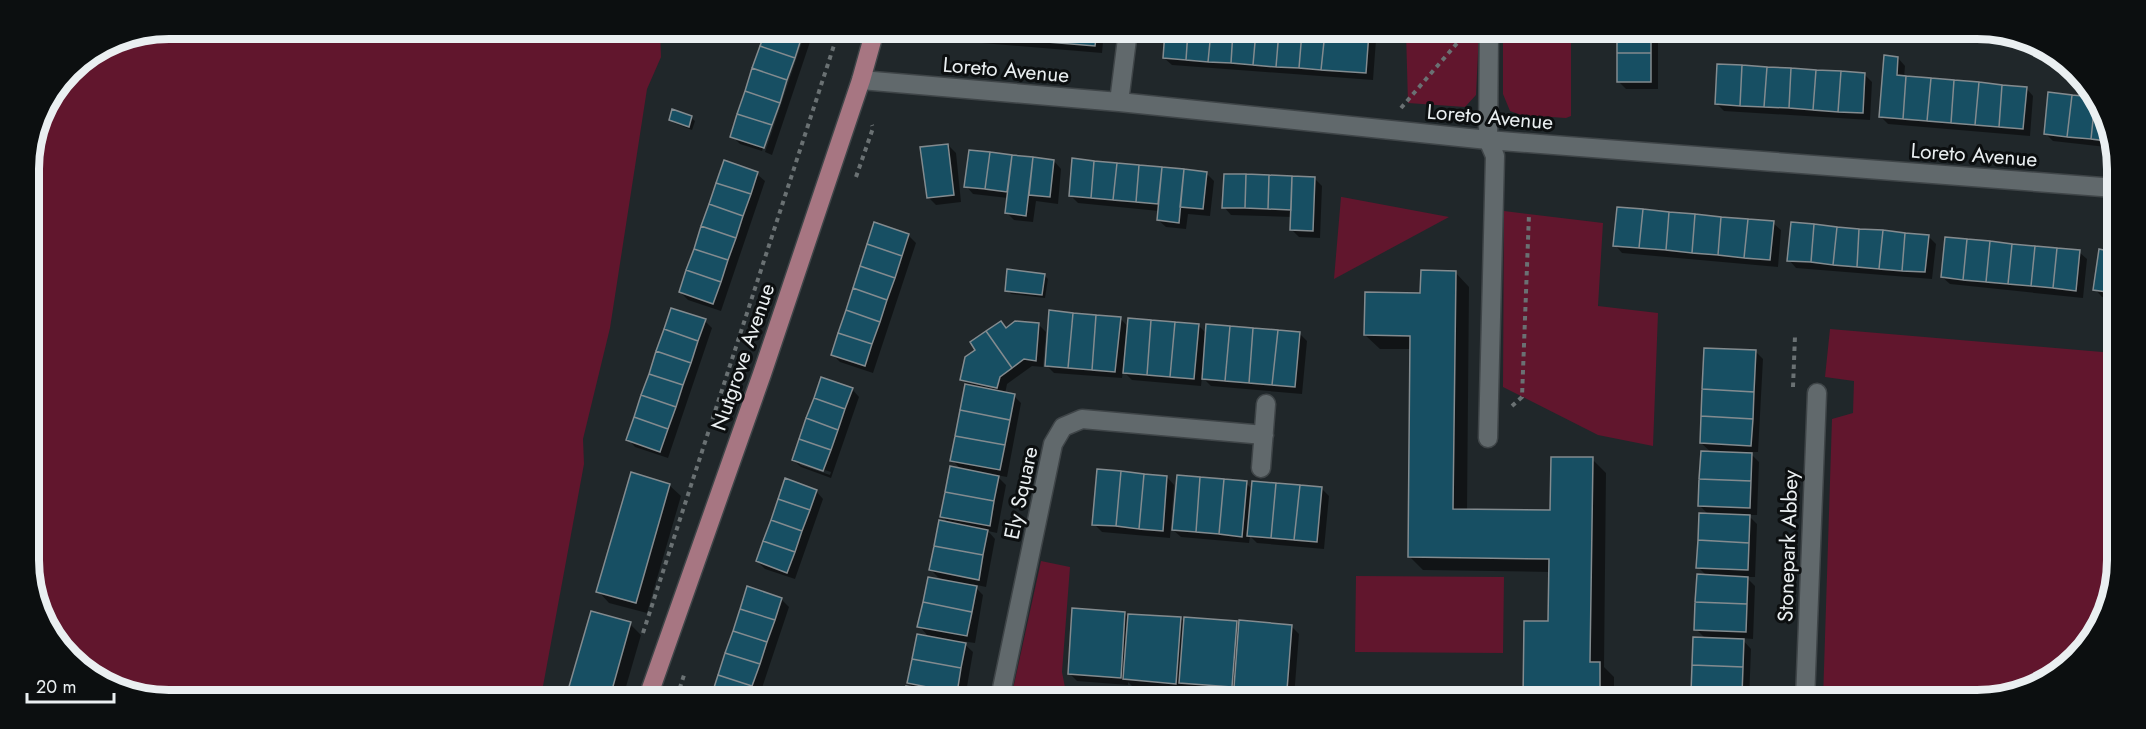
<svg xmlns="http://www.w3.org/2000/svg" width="2146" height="729" font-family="Jost,sans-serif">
	<rect width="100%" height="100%" fill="#20272a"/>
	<!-- green -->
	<path fill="#61162d" d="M169,29L660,30L661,57L647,89L610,328L583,439L584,464L541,697L132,696L64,653L31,587L29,160L39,115L70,69L116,39Z
		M1406,32H1479L1476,95L1465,107L1408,103Z
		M1503,32L1571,34V116L1566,118L1521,115L1510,111L1503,94Z
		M1341,197H1342L1449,217L1334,279Z
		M1504,211L1603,223L1598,306L1658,313L1653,446L1598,435L1503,387Z
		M1830,329L2114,353L2113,597L2063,671L1986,700H1823L1832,419L1853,413L1854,381L1825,377Z
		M1041,561L1070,567L1062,672L1067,698H1011Z
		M1356,576L1504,577L1503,653L1355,652Z"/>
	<!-- shadow -->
	<path fill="#0007" fill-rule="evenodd" d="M767,30H803L762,151L740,144L732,136Z
		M806,30H814L772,155L765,152Z
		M951,31H1104L1102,53L958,41L950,33Z
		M1166,31L1369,33L1376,40L1373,80L1172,65L1164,58Z
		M1619,32H1658V89H1626L1618,81Z
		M1898,58L1905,66L1904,78L2026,88L2033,96L2030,136L1888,124L1880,116Z
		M1865,75L1872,82L1870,120L1724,111L1716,103Z
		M2093,98L2115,142V148L2053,141L2046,134Z
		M691,118L695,121L692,130L674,123L670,120Z
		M948,145L956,153L961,202L936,205L928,197Z
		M970,151L1054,161L1061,169L1058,204L1036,201L1033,222L1014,220L1006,212L1008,198L973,194L966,186Z
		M1073,160L1206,173L1214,181L1210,216L1188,214L1186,229L1166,227L1158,220L1159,211L1078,203L1070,195Z
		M757,174L765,181L721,311L688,300L680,292Z
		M1314,178L1322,186L1320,238L1299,237L1292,230V217L1231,215L1224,207Z
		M1773,223L1781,230L1778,267L1622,253L1615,245Z
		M908,235L916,243L873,373L840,362L832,354Z
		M1928,236L1936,244L1932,279L1796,268L1789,260Z
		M2100,251L2114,253V299L2102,297L2095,289Z
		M2079,252L2087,259L2083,298L1950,284L1942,277Z
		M1455,272L1469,287L1467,510L1551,512L1592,459L1606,473L1604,667L1614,677V699H1524L1525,623H1550L1551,572L1423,570L1409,556L1412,349H1380L1365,335Z
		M1044,275L1048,279L1045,298L1011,294L1007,290Z
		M1120,318L1128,327L1198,325L1207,334H1300L1307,341L1302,394L1211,386L1202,377L1201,386L1132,380L1123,371L1122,378L1054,373L1046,365Z
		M705,321L712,328L668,458L635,447L628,439Z
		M1038,324L1046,332L1043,367L1032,366L1007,384L1005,394L1014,396L1021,403L1007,477L996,475L1006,485L997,533L988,531L995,539L986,587L972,584L983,595L975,643L961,641L973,652L965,698H906L914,689L909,683L930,638L919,626L942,581L931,570L949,524L942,516L962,470L952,460L967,384L962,379L1007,329Z
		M1755,351L1763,359L1758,452H1749L1759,462L1757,515H1748L1757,524L1755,577H1746L1755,586L1753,639L1741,638L1751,649L1749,700H1700L1692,692L1706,639L1696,629L1707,576L1698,567L1709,515L1700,506L1712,453L1701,443Z
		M852,389L859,397L831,478L801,467L793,460ZM800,462L831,472L830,475L800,465Z
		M1167,477L1174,485L1170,538L1102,532L1094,524Z
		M1246,483L1253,490L1322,489L1329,496L1324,549L1257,543L1250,536L1249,543L1181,537L1173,530Z
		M669,485L681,496L647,613L609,603L598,591Z
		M816,491L823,499L795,579L765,569L757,561Z
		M781,599L789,607L759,697H713Z
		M1125,614L1129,618L1181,619L1185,623H1236L1240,626H1291L1299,634L1294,697L1243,694L1239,690V694L1188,690L1184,686L1183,690L1132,686L1128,682V685L1077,681L1069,673Z
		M630,624L641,635L623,697H568Z"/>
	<!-- building -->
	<path fill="#174f63" stroke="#838b8f" stroke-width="1.5" d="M766,30H787L802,36L795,58L760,46Z
		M949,31H1097L1095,46L949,34Z
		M1165,31H1188L1186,60L1163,58Z
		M1188,31H1211L1208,62L1186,60Z
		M1211,31H1233L1231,63L1208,62Z
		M1233,31H1256L1253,65L1231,63Z
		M1256,31H1279L1276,67L1253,65Z
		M1279,31L1302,32L1299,68L1276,67Z
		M1302,32H1325L1321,70L1299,68Z
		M1325,32H1369L1366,73L1321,70Z
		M1617,32H1651V53H1617Z
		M760,46L795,58L787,80L752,68Z
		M1617,53H1651V82H1617Z
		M1884,55L1898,57L1897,75L1906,76L1903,119L1879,117Z
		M1717,64L1742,65L1740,106L1715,104Z
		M1742,65L1767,67L1764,107L1740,106Z
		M1767,67L1791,68L1789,108L1764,107Z
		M752,68L787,80L780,103L745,91Z
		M1791,68L1816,70L1813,110L1789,108Z
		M1816,70L1841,71L1838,112L1813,110Z
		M1841,71L1865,73L1863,113L1838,112Z
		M1906,76L1931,78L1927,121L1903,119Z
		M1931,78L1954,80L1951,123L1927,121Z
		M1954,80L1979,82L1975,125L1951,123Z
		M1979,82L2002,85L1999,127L1975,125Z
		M2002,85L2027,87L2023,129L1999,127Z
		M745,91L780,103L772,125L737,114Z
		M2048,92L2072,95L2067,137L2044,134Z
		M2072,95L2093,97L2095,101L2091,139L2067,137Z
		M2095,101L2115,142L2091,139Z
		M672,109L692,116L689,127L669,120Z
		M737,114L772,125L764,148L730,137Z
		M948,144L954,195L927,198L920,147Z
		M969,150L990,152L985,189L964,187Z
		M990,152L1012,155L1007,192L985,189Z
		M1012,155L1033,157L1026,216L1005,213Z
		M1033,157L1054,160L1050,197L1029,195Z
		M1072,158L1094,161L1091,198L1069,196Z
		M724,160L758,172L751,194L716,183Z
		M1094,161L1117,163L1113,200L1091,198Z
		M1117,163L1139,165L1136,202L1113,200Z
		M1139,165L1162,167L1158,204L1136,202Z
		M1162,167L1184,169L1179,223L1157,220Z
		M1184,169L1207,172L1203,209L1180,207Z
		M1224,174H1246L1245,208H1222Z
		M1246,174L1269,175L1268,209L1245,208Z
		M1269,175L1292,176L1291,210L1268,209Z
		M1292,176L1315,177L1313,231L1290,230Z
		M716,183L751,194L743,216L709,204Z
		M709,204L743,216L736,238L701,226Z
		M1617,207L1643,209L1639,248L1613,246Z
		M1643,209L1669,212L1666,250L1639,248Z
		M1669,212L1695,214L1692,253L1666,250Z
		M1695,214L1721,217L1718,255L1692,253Z
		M1721,217L1748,219L1744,258L1718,255Z
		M1748,219L1774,221L1770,260L1744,258Z
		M874,222L909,234L902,256L867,244Z
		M1791,222L1814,224L1811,262L1787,261Z
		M1814,224L1837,227L1833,265L1811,262Z
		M701,226L736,238L728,260L694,249Z
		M1837,227L1859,229L1857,267L1833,265Z
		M1859,229L1883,230L1879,269L1857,267Z
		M1883,230L1905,233L1902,271L1879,269Z
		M1905,233L1929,235L1925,272L1902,271Z
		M1945,237L1967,239L1963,280L1941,277Z
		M1967,239L1990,241L1986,282L1963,280Z
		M1990,241L2012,244L2008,284L1986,282Z
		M867,244L902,256L895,278L860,266Z
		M2012,244L2035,246L2031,286L2008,284Z
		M2035,246L2057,248L2053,288L2031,286Z
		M2057,248L2080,250L2076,291L2053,288Z
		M694,249L728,260L721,282L686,270Z
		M2099,249L2114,252V293L2093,290Z
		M860,266L895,278L887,300L853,288Z
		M1007,269L1045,274L1042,295L1005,291Z
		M686,270L721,282L713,304L679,292Z
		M1421,270L1456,271L1453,509L1550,510L1551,457H1593L1590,662H1600V699H1523L1524,621H1548L1549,559L1408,557L1410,336L1364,335L1365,292L1420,293Z
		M853,288L887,300L880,322L846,310Z
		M671,308L706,319L698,341L664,329Z
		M846,310L880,322L872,344L838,333Z
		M1049,310L1073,313L1068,368L1045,366Z
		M1073,313L1096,315L1092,370L1068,368Z
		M1096,315L1121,317L1115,372L1092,370Z
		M1128,318L1151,320L1147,375L1123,373Z
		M1151,320L1175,322L1170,377L1147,375Z
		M1001,321L1006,328L1015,321L1039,323L1036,361L1024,359L1012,368L986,331Z
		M1175,322L1199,324L1194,379L1170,377Z
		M1206,324L1230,326L1225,381L1202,379Z
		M1230,326L1253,328L1249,383L1225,381Z
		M1253,328L1278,330L1272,385L1249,383Z
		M664,329L698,341L691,363L656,351Z
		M1278,330L1300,332L1295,387L1272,385Z
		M986,331L1012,368L1000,377L997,388L960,380L965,357L975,350L970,342Z
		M838,333L872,344L865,366L831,355Z
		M1704,348L1756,350L1754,392L1702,389Z
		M656,351L691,363L683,385L649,374Z
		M649,374L683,385L676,407L641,395Z
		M821,377L853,388L845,409L814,398Z
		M965,384L1015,394L1010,420L960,410Z
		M1702,389L1754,392L1753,419L1701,416Z
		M641,395L676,407L668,429L634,417Z
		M814,398L845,409L838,430L806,418Z
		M960,410L1010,420L1005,445L955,436Z
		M1701,416L1753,419L1751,446L1700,443Z
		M634,417L668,429L660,452L626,440Z
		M806,418L838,430L831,450L799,439Z
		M955,436L1005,445L1000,470L950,461Z
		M799,439L831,450L823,471L792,460Z
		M1701,451L1752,453L1751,481L1699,479Z
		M950,466L999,476L994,501L945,492Z
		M1097,469L1121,471L1116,526L1092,525Z
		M1121,471L1144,474L1139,529L1116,526Z
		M631,472L670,484L636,603L596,592Z
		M1144,474L1167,476L1163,531L1139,529Z
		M1177,475L1200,477L1196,532L1172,530Z
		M1200,477L1224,479L1219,534L1196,532Z
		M785,478L817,490L810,510L778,499Z
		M1224,479L1247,481L1242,537L1219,534Z
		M1699,479L1751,481L1750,508L1698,506Z
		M1252,481L1276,483L1271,538L1247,536Z
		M1276,483L1300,485L1294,540L1271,538Z
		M1300,485L1322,487L1317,542L1294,540Z
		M945,492L994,501L990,526L940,517Z
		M778,499L810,510L802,531L771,520Z
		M1699,513L1750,515L1749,543L1698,540Z
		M771,520L802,531L795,552L763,541Z
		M939,520L988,530L983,555L934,546Z
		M1698,540L1749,543L1748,570L1696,568Z
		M763,541L795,552L787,573L756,561Z
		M934,546L983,555L979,580L929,570Z
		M1697,574L1748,577L1747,604L1695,602Z
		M928,577L977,586L972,612L923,602Z
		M747,586L782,598L775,620L740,609Z
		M923,602L972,612L967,636L917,627Z
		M1695,602L1747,604L1746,632L1694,630Z
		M1072,608L1125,612L1121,678L1068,674Z
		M740,609L775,620L767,642L733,631Z
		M591,611L631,622L610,697H566Z
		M1128,614L1181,617L1176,684L1123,679Z
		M1184,617L1237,621L1232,687L1179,683Z
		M1239,620L1292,625L1287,690L1234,687Z
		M733,631L767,642L760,664L725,653Z
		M917,634L966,643L961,668L912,659Z
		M1693,637L1744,639L1743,667L1692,665Z
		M725,653L760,664L752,686L718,675Z
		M912,659L961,668L957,693L907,683Z
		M1692,665L1743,667L1742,695L1691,692Z
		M718,675L752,686L749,697H711Z
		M906,686L955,695V698H904Z"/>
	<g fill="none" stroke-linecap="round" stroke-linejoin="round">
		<defs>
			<path id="minor" d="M861,80L1119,102L1488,140L2115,188
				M1119,102L1128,31
				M1488,438L1495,156L1488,140L1489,32
				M1261,468L1266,404
				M1000,698L1053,444L1063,427L1082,419L1264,435
				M1805,700L1817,393"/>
			<path id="major" d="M648,697L762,374L861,80L875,30"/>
		</defs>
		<!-- minor casing -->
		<use href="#minor" stroke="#3f4548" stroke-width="21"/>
		<!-- major casing -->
		<use href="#major" stroke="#3f4548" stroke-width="21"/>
		<!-- path -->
		<path stroke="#6a7173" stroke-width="4" stroke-dasharray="4.5 4.5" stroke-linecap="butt" d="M1401,108L1465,34
			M856,177L873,128L872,125
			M1793,387L1795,336
			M1512,406L1522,397L1529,214
			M643,633L839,30
			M677,697L684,675"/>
		<!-- minor -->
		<use href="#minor" stroke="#61696c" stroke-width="18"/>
		<!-- major -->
		<use href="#major" stroke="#a77682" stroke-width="18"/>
	</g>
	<g text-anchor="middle" stroke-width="6" stroke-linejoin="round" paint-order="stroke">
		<!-- street labels -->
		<g font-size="21" fill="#eaeff1" stroke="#0c0f10">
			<text transform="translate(1006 70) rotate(5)" y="7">Loreto Avenue</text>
			<text transform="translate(1490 117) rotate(5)" y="7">Loreto Avenue</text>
			<text transform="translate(1974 155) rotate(4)" y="7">Loreto Avenue</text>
			<text transform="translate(743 357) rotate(-71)" y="7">Nutgrove Avenue</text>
			<text transform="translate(1021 493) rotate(-78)" y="7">Ely Square</text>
			<text transform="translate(1788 546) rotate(-88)" y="7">Stonepark Abbey</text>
		</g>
	</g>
	<!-- crop -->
	<path d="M0 0H2146V729H0ZM169 39H1977A130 130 0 0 1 2107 169V560A130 130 0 0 1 1977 690H169A130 130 0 0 1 39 560V169A130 130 0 0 1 169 39Z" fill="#0c0f10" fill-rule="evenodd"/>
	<path fill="none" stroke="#eaeff1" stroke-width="8" d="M169 39H1977A130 130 0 0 1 2107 169V560A130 130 0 0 1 1977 690H169A130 130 0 0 1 39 560V169A130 130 0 0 1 169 39Z"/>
	<!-- scale -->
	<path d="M27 693v9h87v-9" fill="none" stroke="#eaeff1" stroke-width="3"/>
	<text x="36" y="693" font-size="18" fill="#eaeff1" stroke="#0c0f10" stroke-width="4.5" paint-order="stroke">20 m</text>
</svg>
